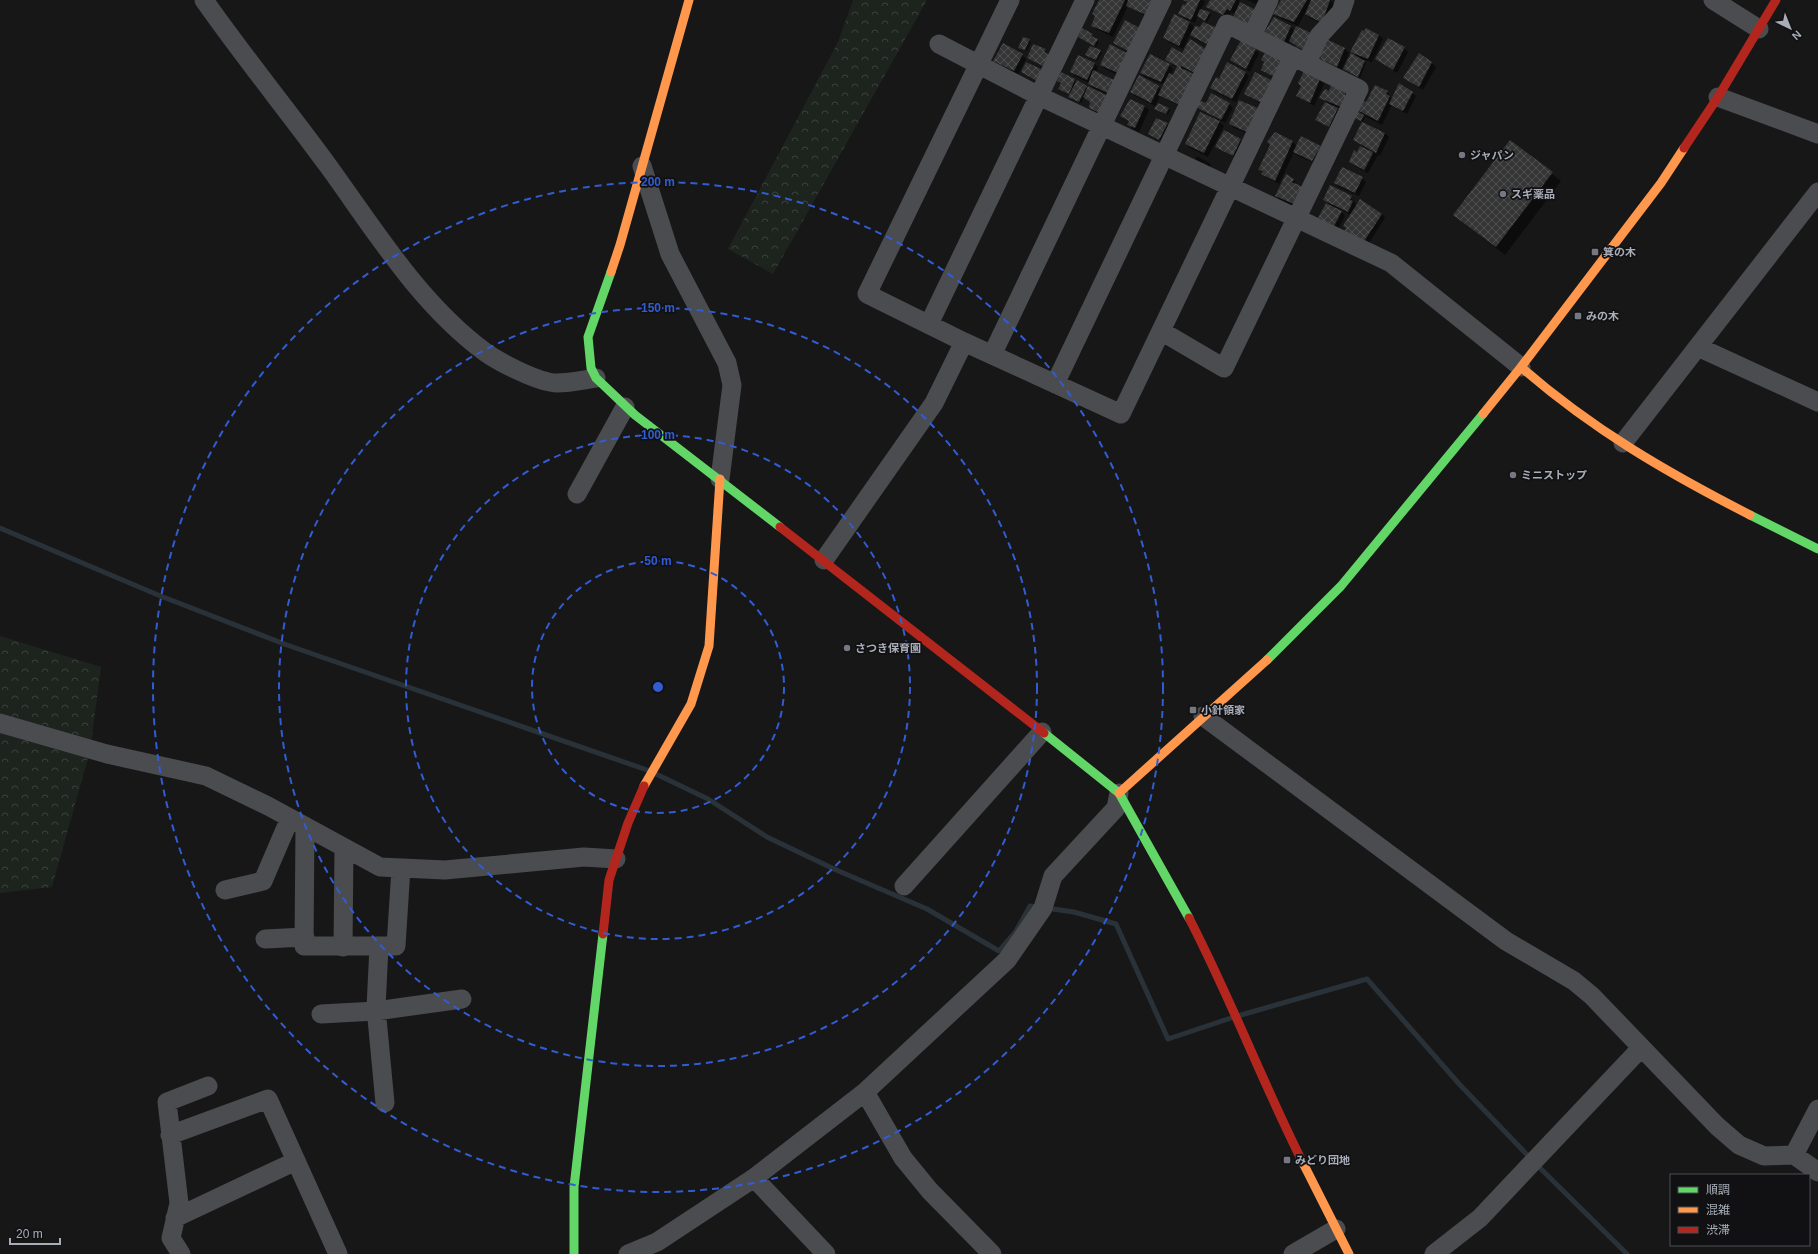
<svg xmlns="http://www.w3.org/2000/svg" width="1818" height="1254" font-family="Helvetica,'Noto Sans JP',sans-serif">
	<defs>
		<pattern id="forest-crowns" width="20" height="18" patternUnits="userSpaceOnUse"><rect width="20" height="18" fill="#1d241e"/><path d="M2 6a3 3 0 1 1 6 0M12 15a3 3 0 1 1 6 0" fill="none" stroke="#3b413d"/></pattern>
		<pattern id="building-cross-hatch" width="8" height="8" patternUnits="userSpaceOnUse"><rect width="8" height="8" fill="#353536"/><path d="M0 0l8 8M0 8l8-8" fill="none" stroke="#4f5051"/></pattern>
	</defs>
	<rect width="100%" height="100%" fill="#171717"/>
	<!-- forest -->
	<path fill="url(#forest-crowns)" d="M853,0H927L773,274L728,249L838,42Z
		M0,636L101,667L90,751L52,887L0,893Z"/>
	<!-- shadow -->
	<path fill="#0007" d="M1100,0H1130L1150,19L1128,6L1113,37L1096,29L1092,25Z
		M1184,0H1203L1205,2L1201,10L1211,15L1207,22L1198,16L1195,23L1184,18L1180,14L1187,3Z
		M1211,0H1240L1239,3L1256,11L1235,14L1231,12L1228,18L1208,6Z
		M1247,0H1264L1260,6Z
		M1281,0H1330L1334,4L1326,26L1310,18L1305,13L1298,26L1278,17L1274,14Z
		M1175,16L1190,23L1195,28H1200L1212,48L1195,39L1190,34L1183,49L1168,42L1164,38Z
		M1290,26L1295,31L1305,51L1290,41L1288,45L1269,37Z
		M1082,29L1092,35V37L1099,42L1096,47L1081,38Z
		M1143,33L1134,55L1114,43Z
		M1379,35L1383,39L1372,62L1357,58L1366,63L1360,78L1346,71L1344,69L1356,56L1351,51Z
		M1024,38L1031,42L1027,51L1019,47Z
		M1326,41L1345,49L1349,53L1341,71L1325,63L1321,59Z
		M1404,48L1408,52L1397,73L1376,59Z
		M1255,50L1259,53L1250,72L1232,60Z
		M1100,51L1102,53L1097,61L1088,56Z
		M1266,53L1278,81L1262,70L1264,63L1262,60Z
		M1183,54L1200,76L1185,69L1184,71L1186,109L1160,96L1155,106L1135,96L1131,92L1140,76L1162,90L1164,85L1145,77L1141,73L1169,65L1173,69L1170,75L1174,76L1178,68L1166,60Z
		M1022,55L1026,59L1018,75L998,65L994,61Z
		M1133,59L1124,78L1105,69L1101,65Z
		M1094,63L1098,67L1096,72L1114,97L1096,89L1104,116L1090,108L1091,103L1084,97L1081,103L1071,99V95L1060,89L1061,83L1058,81L1061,74L1088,89L1095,90L1089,83L1075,76L1071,72Z
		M1432,63L1436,67L1423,90L1404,78Z
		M1245,72L1249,76L1236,102L1215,92L1211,88L1219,80Z
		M1320,80L1324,84L1314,106L1297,96Z
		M1276,86L1266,107L1245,94Z
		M1346,90L1348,112L1334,106L1339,111L1331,128L1318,122L1316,120L1327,102L1320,97L1329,92Z
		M1387,92L1392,100L1412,93L1416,96L1407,114L1392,105L1382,125L1362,115L1358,110L1366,103Z
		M1130,100L1145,106L1149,110L1139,132L1133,129L1129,125L1130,122L1121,116Z
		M1240,101L1253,136L1234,128L1230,124Z
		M1207,104H1229L1233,108L1225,123L1217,119L1224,126L1208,157L1190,148L1186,144L1215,120L1216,118L1197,107Z
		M1158,105L1170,110L1168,115L1155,109Z
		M1363,116L1365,118L1362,124L1385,133L1389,137L1380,156L1378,155L1368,173L1364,172L1374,153H1372L1363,171L1350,162L1365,148L1354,140L1363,122L1355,118Z
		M1167,124L1169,126L1161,141L1151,135Z
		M1241,140L1245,144L1237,159L1216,147Z
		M1511,141L1561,181L1505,255L1455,215Z
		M1293,142L1297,146L1320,147L1324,151L1317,164L1298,156L1294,152L1279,184L1267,178L1260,169Z
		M1197,156L1211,164L1210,168L1204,162L1202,165L1195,161Z
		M1362,178L1366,182L1359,196L1339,187L1335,183Z
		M1293,180L1297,184L1298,208L1280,200L1276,196Z
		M1351,197L1357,206L1382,214L1385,218L1367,246L1347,228L1351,215L1338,208L1345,216L1337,232L1322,224L1332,207L1325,200Z"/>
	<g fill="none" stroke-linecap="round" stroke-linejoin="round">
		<!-- stream -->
		<path stroke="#2a3239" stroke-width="5" d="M0,528L158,595L287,645L647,770
			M656,774L708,799L767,837L834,869L927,909L999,951L1016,931L1030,906L1038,907
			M1046,908L1074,912L1116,924L1168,1039L1231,1018
			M1241,1015L1367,979L1461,1086L1534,1162L1627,1254"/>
	</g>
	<!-- building -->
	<path fill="url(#building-cross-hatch)" d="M1099,0H1125L1109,33L1091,26L1095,16L1092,14Z
		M1128,0H1154L1146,15L1126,6Z
		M1183,0H1200L1191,20L1178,14L1183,4L1185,5L1187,2Z
		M1210,0H1236L1230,11L1227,9L1223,15L1206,7Z
		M1281,0H1307L1294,22L1273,14Z
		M1311,0H1330L1322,23L1305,14Z
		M1240,2L1256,10L1247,25L1232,19Z
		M1200,9L1210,12L1205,21L1197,16Z
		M1174,14L1190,22L1179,46L1163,38Z
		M1274,17L1291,26L1284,42L1264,33Z
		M1125,20L1140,28L1130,52L1113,43Z
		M1203,22L1217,28L1208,45L1190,35L1195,26L1200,27Z
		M1296,26L1311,33L1303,50L1289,41Z
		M1082,28L1093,34L1091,36L1098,39L1094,46L1078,37Z
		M1366,28L1379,35L1368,59L1350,52L1362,30L1364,31Z
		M1023,37L1030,39L1025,50L1018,48Z
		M1388,38L1405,47L1393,70L1375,59Z
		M1190,39L1207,50L1195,73L1181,66V68L1196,75L1182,106L1158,95L1169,73L1173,75L1177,66L1165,60L1172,47L1182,53Z
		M1326,39L1345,48L1337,67L1320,59L1321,57L1318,55Z
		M1241,40L1256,49L1246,69L1230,60Z
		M1003,43L1023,54L1014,71L993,61Z
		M1033,44L1046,49L1044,52L1051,55L1045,67L1027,58Z
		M1110,44L1130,55L1120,74L1100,65Z
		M1090,46L1101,50L1096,60L1085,55Z
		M1266,51L1282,60L1274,77L1261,70L1264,62L1261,60Z
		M1351,53L1365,61L1358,77L1343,69Z
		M1419,53L1432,62L1419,87L1403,78Z
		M1150,54L1170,64L1161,82L1140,73Z
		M1078,55L1095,63L1087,80L1070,72Z
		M1026,62L1043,70L1037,81L1021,72Z
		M1227,62L1246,72L1232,99L1210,88L1216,77L1219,79Z
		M1093,70L1116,81L1110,94L1088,84Z
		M1304,71L1320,79L1310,103L1296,96L1301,86L1298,83Z
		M1061,72L1075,79L1069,94L1058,89L1061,83L1057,81Z
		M1255,72L1273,81L1262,103L1244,94Z
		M1139,75L1159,86L1151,103L1130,92Z
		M1077,80L1087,86L1079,102L1068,97Z
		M1333,80L1347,89L1345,95L1349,98L1344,108L1319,98L1325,89L1329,91Z
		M1399,83L1413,92L1403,111L1389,104Z
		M1375,85L1388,91L1386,94L1390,96L1378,121L1357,110L1362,100L1366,102Z
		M1088,86L1108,96L1100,113L1089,108L1090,102L1083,97Z
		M1211,93L1230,103L1221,120L1196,107L1201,101L1206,103Z
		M1130,99L1145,106L1135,128L1127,125L1129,121L1120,116Z
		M1239,100L1260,109L1249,133L1229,124Z
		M1325,102L1338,108L1329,127L1315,120Z
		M1158,103L1169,108L1166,114L1154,109Z
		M1356,111L1364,115L1361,121L1352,117Z
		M1200,112L1220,121L1204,153L1185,144Z
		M1156,118L1168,123L1159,140L1148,134Z
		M1362,122L1385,133L1376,153L1353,140Z
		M1224,130L1241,139L1233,156L1215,147Z
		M1275,132L1293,141L1275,181L1261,174L1263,171L1258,170L1270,145L1267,142Z
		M1301,136L1321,146L1312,161L1293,152Z
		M1510,140L1553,172L1496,247L1453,215Z
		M1360,146L1373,152L1364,170L1349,162L1354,150L1357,152Z
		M1342,167L1363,177L1355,193L1334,183Z
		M1286,174L1294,179L1292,182L1303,187L1294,204L1275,196Z
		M1330,185L1352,196L1350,200L1353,201L1348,212L1323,200Z
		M1360,199L1382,214L1363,243L1343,233L1346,228L1343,226Z
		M1326,203L1342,211L1333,228L1317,220Z"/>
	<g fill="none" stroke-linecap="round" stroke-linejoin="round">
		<!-- street -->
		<path stroke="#4b4c50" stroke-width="19" d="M204,0C244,57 288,111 329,167C376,232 420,304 485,352C499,362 539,383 557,383C569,383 583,380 596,378
			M1010,0L867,294L964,342L1121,414L1293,56
			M1713,0L1759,29
			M1252,36L1269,0
			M939,44L1039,96L1391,263L1521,367
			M1307,63L1319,36L1341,12L1345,0
			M1718,97L1818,134
			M642,166L670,254L727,363L732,385L720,479
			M929,324L1085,0
			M1698,347L1818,402
			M992,355L1162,0
			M1055,384L1227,24L1359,89L1224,368L1161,331
			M1623,443L1818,192
			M577,494L625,407
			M824,560L934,403L964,342
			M1203,716L1506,941L1574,981L1592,996L1717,1126L1739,1145L1764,1156L1794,1155L1818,1172
			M0,723L107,754L206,776L268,806L380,867L445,870L584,857L616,859
			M305,826L304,946H396L401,868
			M904,886L1042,732
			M225,890L263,881L290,818
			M265,939L305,937
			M379,946L376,1008L385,1103
			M343,947L344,848
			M321,1014L376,1011L462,999
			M865,1092L903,1158L930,1191L992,1254
			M170,1135L268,1099L338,1254
			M1794,1155L1818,1109
			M754,1178L826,1254
			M175,1218L296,1161
			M181,1254L171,1238L179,1203L167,1102L208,1086
			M628,1254L657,1242L754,1178L865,1092L1007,960L1043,908L1053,876L1116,808L1119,793
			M1293,1254L1336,1229
			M1434,1254L1480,1218L1641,1048"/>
		<!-- fast -->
		<path stroke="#63d668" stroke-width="9" d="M611,272L588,337L591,368L596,378L635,415L780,527
			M1750,515L1818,549
			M1267,660L1341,586L1483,414
			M1044,733L1119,793L1189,918
			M574,1254V1187L603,934"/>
		<!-- slow -->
		<path stroke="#ff974d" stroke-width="9" d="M611,272L620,245L689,0
			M1521,367C1592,429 1666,472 1750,515
			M1483,414L1521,367L1661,183L1684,148
			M644,786L691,704L709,646L720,479
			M1119,793L1267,660
			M1302,1161L1349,1254"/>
		<!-- jam -->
		<path stroke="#b3261e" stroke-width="9" d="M1684,148L1718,97L1776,0
			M780,527L1044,733
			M1189,918C1230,997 1262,1081 1302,1161
			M603,934L609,880L628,823L644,786"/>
	</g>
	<!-- distance rings -->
	<g fill="none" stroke="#325cd3" stroke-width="2" stroke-dasharray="7 5">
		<circle cx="658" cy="687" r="126"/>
		<circle cx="658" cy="687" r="252"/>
		<circle cx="658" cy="687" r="379"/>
		<circle cx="658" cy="687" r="505"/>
	</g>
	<!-- markers -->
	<g fill="#757880" stroke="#111113" stroke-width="1.5">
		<circle cx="1462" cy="155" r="4"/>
		<circle cx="1503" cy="194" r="4"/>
		<rect x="1591" y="248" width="8" height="8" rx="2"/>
		<rect x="1574" y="312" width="8" height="8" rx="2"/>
		<circle cx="1513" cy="475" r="4"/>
		<circle cx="847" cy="648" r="4"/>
		<rect x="1189" y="706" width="8" height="8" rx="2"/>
		<rect x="1283" y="1156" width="8" height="8" rx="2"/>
	</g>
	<g text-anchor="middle" stroke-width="3.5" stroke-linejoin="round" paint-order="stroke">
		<!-- poi labels -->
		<g font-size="11" font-weight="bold" fill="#a8adb8" stroke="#111113" text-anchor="start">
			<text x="1470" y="159">ジャパン</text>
			<text x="1511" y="198">スギ薬品</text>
			<text x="1603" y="256">箕の木</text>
			<text x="1586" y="320">みの木</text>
			<text x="1521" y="479">ミニストップ</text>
			<text x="855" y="652">さつき保育園</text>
			<text x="1201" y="714">小針領家</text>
			<text x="1295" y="1164">みどり団地</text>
		</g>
	</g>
	<circle cx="658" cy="687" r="6" fill="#325cd3" stroke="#111113" stroke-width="2"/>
	<g font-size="12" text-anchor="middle" font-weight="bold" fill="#325cd3" stroke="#111113" stroke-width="3.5" stroke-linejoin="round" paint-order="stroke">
		<text x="658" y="186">200 m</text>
		<text x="658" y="312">150 m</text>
		<text x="658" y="439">100 m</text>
		<text x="658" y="565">50 m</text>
	</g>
	<!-- legend -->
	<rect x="1670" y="1174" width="140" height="72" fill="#111113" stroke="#4d4f55"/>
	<rect x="1678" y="1187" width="20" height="6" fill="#63d668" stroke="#4d4f55"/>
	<text x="1706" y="1194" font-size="12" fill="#a8adb8">順調</text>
	<rect x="1678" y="1207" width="20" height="6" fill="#ff974d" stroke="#4d4f55"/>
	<text x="1706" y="1214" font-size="12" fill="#a8adb8">混雑</text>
	<rect x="1678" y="1227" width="20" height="6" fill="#b3261e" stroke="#4d4f55"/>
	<text x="1706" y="1234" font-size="12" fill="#a8adb8">渋滞</text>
	<!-- north arrow -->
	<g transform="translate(1790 28) rotate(137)" stroke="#111113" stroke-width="3" paint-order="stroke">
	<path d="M0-3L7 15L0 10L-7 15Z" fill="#a8adb8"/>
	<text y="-6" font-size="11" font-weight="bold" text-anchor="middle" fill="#a8adb8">N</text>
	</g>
	<!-- scale -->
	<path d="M10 1238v6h50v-6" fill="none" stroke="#a8adb8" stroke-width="2"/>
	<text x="16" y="1238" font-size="12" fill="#a8adb8" stroke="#111113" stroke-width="3" paint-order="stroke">20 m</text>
</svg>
